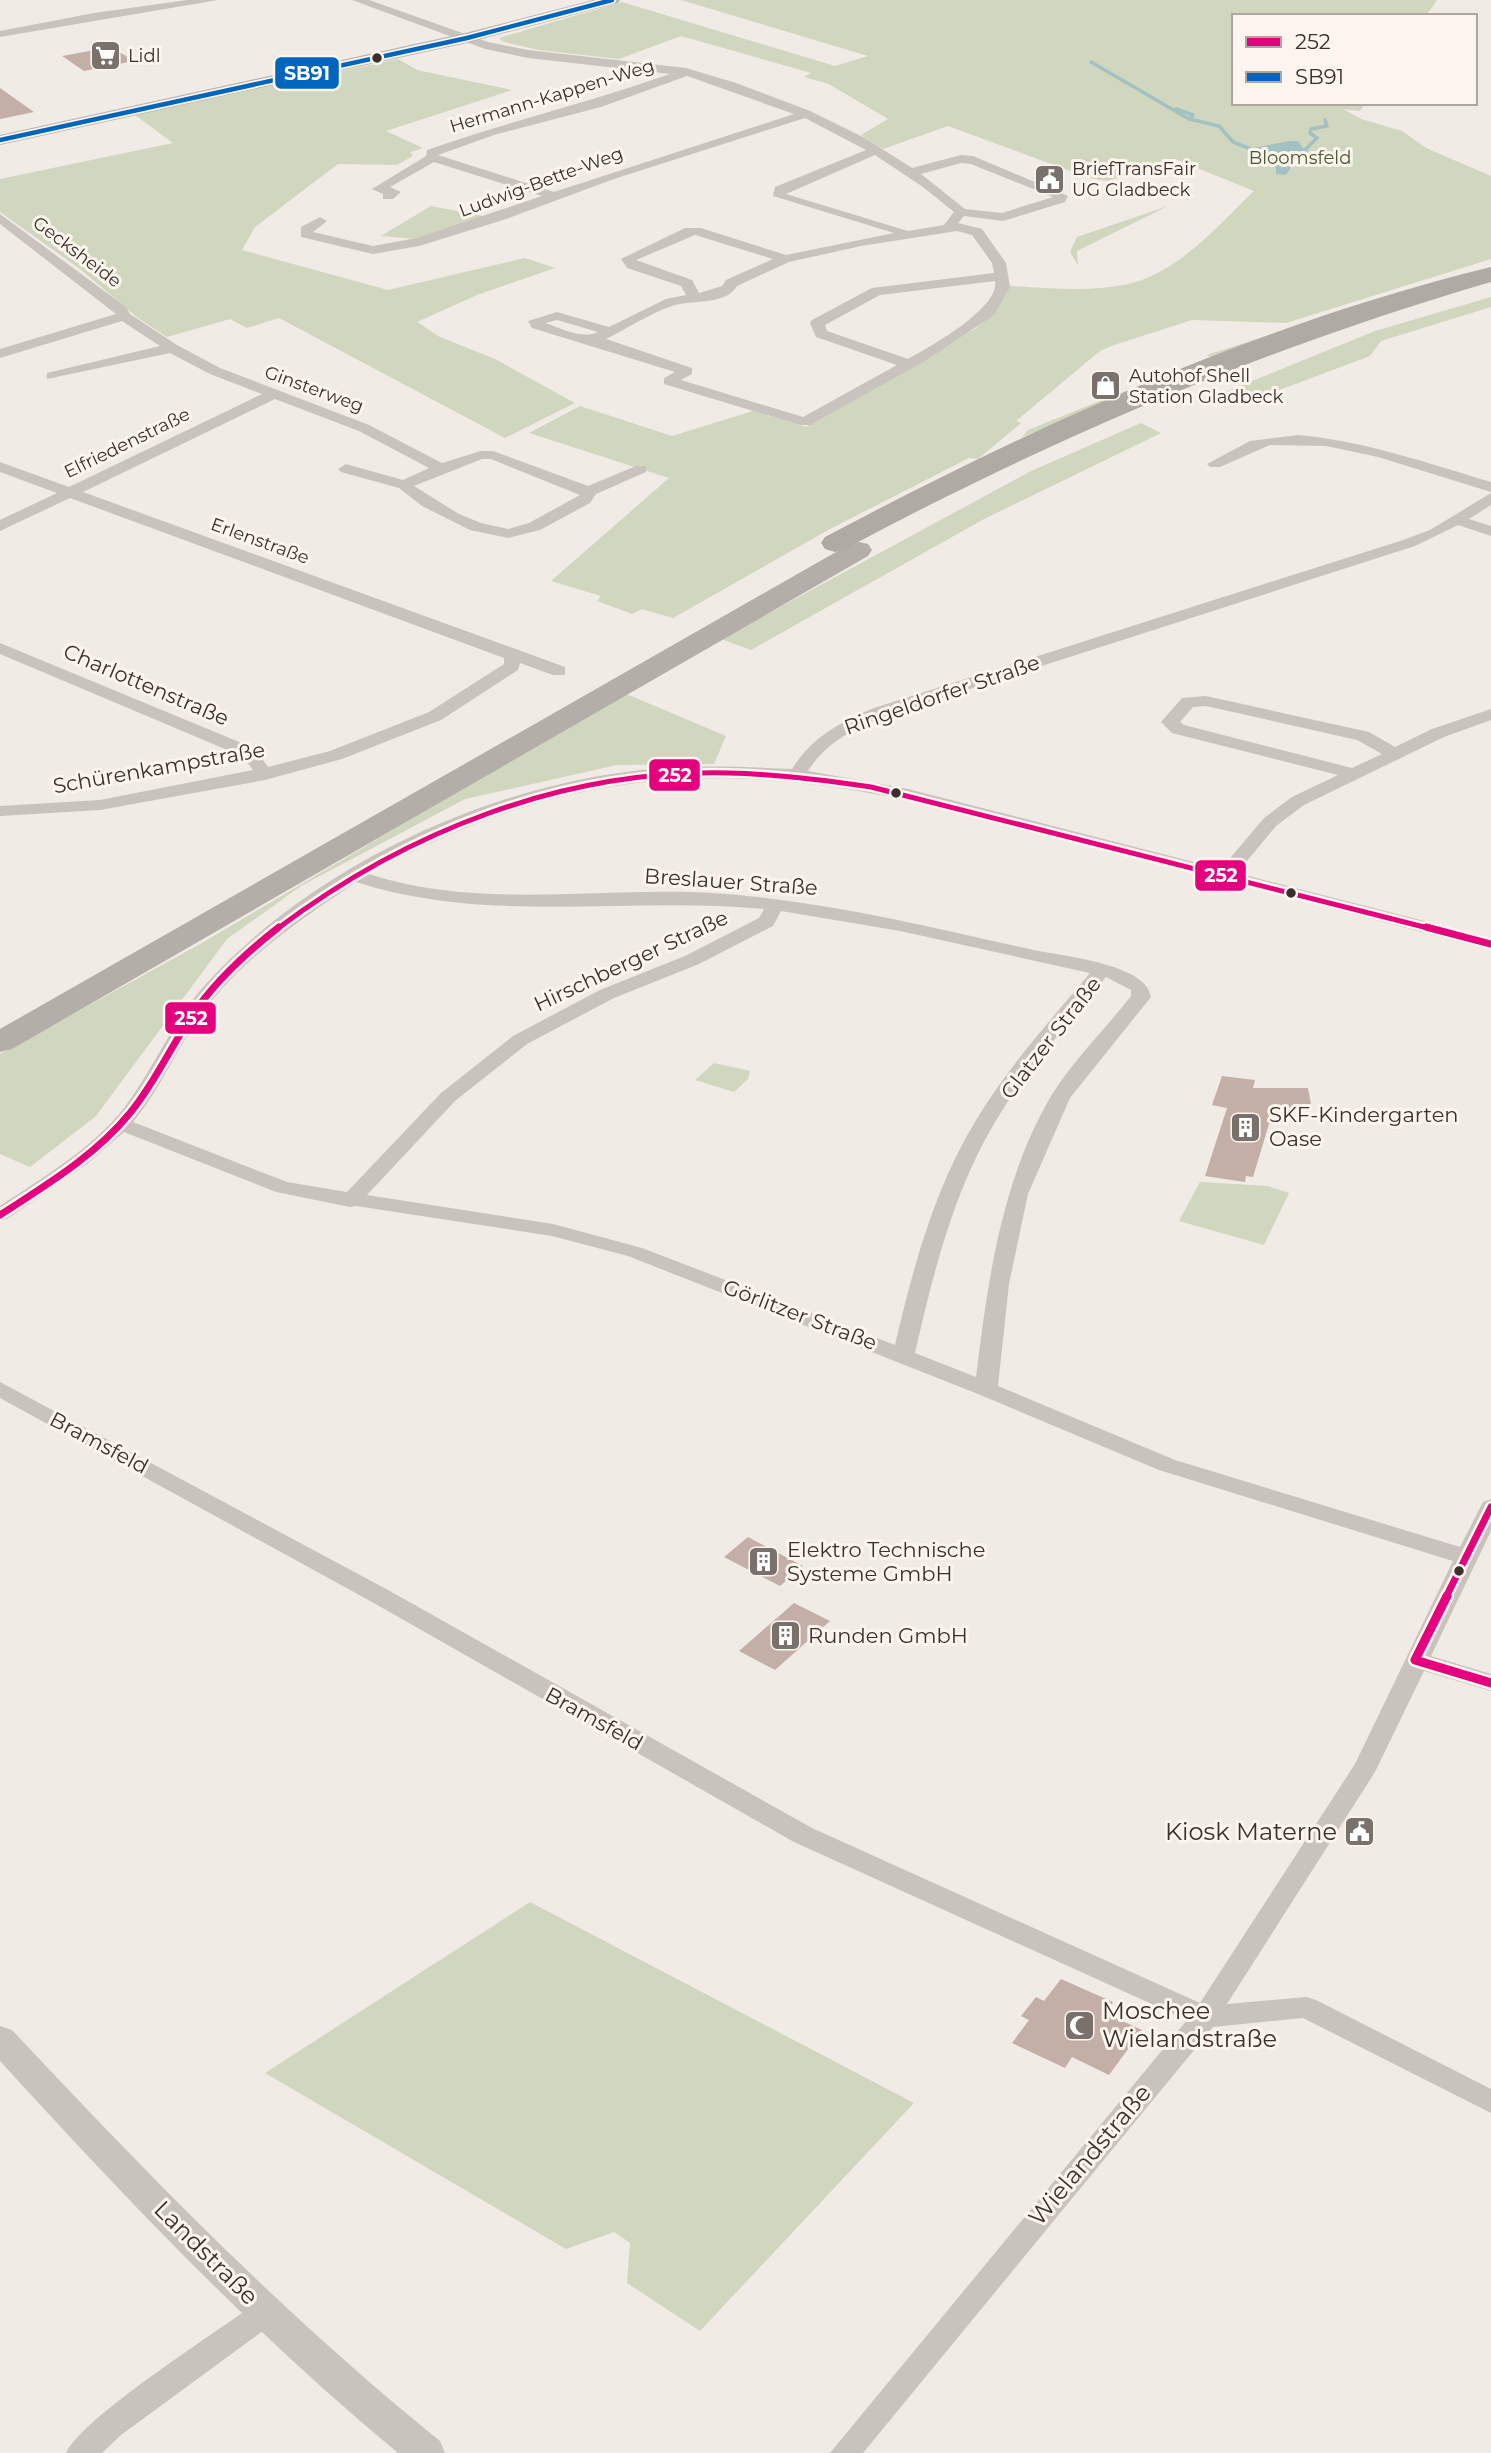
<svg xmlns="http://www.w3.org/2000/svg" width="1491" height="2453" font-family="Montserrat,sans-serif">
	<rect width="100%" height="100%" fill="#f0ebe5"/>
	<!-- green -->
	<path fill="#d1d6bf" d="M681,0H1437L1426,16H1234V103H1365L1360,111L1343,109L1361,119L1402,131L1426,148L1491,176V259L1286,323L1192,320L1111,346L1100,351L1016,421L1021,423L978,459L969,458L830,529L673,618L642,609L632,614L597,601L601,596L551,581L669,478L529,433L580,406L672,436L753,411L806,427L976,328L996,311L1010,286C1048,288 1087,292 1124,285C1176,275 1218,226 1254,191L1175,159L1108,181L1089,178L948,126L883,149L861,135L888,119L829,84L804,77L811,73L681,36L619,59L539,50L504,42L499,38L622,2L835,66L868,56Z
		M398,59L417,70L512,90L386,131L423,148L410,152L413,156L397,165L338,164L255,227L242,250L388,290L525,258L555,268L477,295L417,322L440,337L495,359L575,403L505,438L279,318L247,328L230,319L167,337L138,318L80,269L0,212V179L173,143L135,115Z
		M431,206L488,217L417,239L381,236Z
		M1168,206L1077,251L1078,265L1070,252L1077,237Z
		M1491,297V307L1381,341L1370,356L1266,395L1240,397L1225,392L1375,331Z
		M1269,335L1273,337L1022,437L1028,430L1107,398L1104,396L1117,391L1122,393L1210,357L1207,355Z
		M1141,423L1161,433L984,519L751,650L721,639L1031,471Z
		M624,693L726,736L714,764L617,765L465,799L301,886L227,939L96,1116L30,1167L0,1154V1054L202,943Z
		M714,1063L750,1071L748,1079L734,1092L695,1080Z
		M1200,1182L1268,1186L1289,1193L1264,1245L1179,1221Z
		M530,1902L914,2103L700,2331L627,2283L630,2243L614,2232L566,2249L265,2073Z"/>
	<!-- water -->
	<path fill="#a1c2c1" d="M1289,141H1298L1303,148L1315,156L1312,160L1295,161L1286,175L1276,174V168L1249,149Z"/>
	<g fill="none" stroke-linecap="round" stroke-linejoin="round">
		<!-- stream -->
		<path stroke="#a1c2c1" stroke-width="3.5" d="M1091,62L1189,119L1219,126L1233,142L1251,149
			M1176,109L1193,115L1189,119
			M1305,150L1317,138L1310,133L1311,129L1327,126L1325,120"/>
	</g>
	<!-- building -->
	<path fill="#c3afa7" d="M111,47L134,61L84,71L62,56Z
		M0,88L34,112L0,119Z
		M1222,1076L1255,1080L1253,1088H1308L1312,1110L1272,1114L1253,1177L1246,1176L1245,1182L1205,1176L1227,1108L1212,1105Z
		M748,1537L803,1566L780,1586L724,1557Z
		M794,1603L830,1621L775,1670L739,1651Z
		M1061,1979L1113,2002L1105,2013L1142,2030L1109,2075L1072,2057L1065,2068L1012,2043L1029,2020L1021,2016L1036,1997L1044,2001Z"/>
	<g fill="none" stroke-linecap="round" stroke-linejoin="round">
		<!-- minor -->
		<path fill="#c9c3be" fill-rule="evenodd" d="M187,0H218L0,37V31L94,13Z
			M352,0H369L488,42L528,50L686,68L736,83L810,111L865,138L912,168L961,155L973,156L1068,196L1065,202L1003,221L964,216L958,223L982,229L1006,263L1010,287L994,315L925,361L810,425H800L664,384V378L675,372L532,328L528,321L557,312L609,327L666,299L686,295L681,286L627,268L621,259L685,228H701L786,255L894,233L773,196L775,187L866,150L805,118L614,179L503,220L419,246L373,254L301,237V227L320,217L327,221L313,232L373,246L417,238L542,196L434,162L390,187L401,192L393,199H383V194L372,189L426,156L427,150C507,122 590,102 670,74L528,58L485,49ZM687,76L794,114L554,192L438,155L497,134L601,107ZM875,155L923,187L954,212L944,225L908,231L786,194ZM961,163L971,164L1053,197L1002,213L965,209L921,174ZM957,231L972,235L992,263L994,273L872,288L812,320L810,323L816,337L897,365L803,417L681,380L692,374V368L606,339C628,328 652,312 675,305C694,300 726,305 737,286L789,262L861,246ZM695,235L773,259L726,280L722,286L699,293L692,280L636,260ZM995,281C1000,308 930,347 908,359L827,331L825,325L880,295ZM557,320L598,332C582,340 561,328 545,323Z
			M0,214L126,307L130,314L177,345L220,368L369,425L442,463L481,451H493L588,486L636,466H646V472L596,494L590,503L540,530L508,538L470,530L422,506L399,488L341,472L338,469L346,464L403,480L429,468L359,431L275,399L83,492L513,648L565,667V675H553L520,663L518,670L441,720L342,759L265,780L100,810L0,816V806L100,800L253,770L244,758L232,752L0,654V643L244,744L256,750L268,767L330,751L429,712L504,664V658L70,498L0,531V520L57,493L0,472V462L69,487L262,394L210,374L170,353L47,379V373L160,346L122,321L0,358V349L116,314L0,224ZM482,459H491L580,495L529,523L508,529L481,523L459,514L414,486Z
			M1298,435C1365,441 1427,463 1491,482V492L1378,457L1326,446L1270,445L1220,467H1210L1207,464L1250,441Z
			M1491,493V505L1469,519L1491,526V536L1458,525L1415,546L886,716C855,728 826,742 808,771L908,789L1221,869L1264,818L1292,797L1338,775L1172,733L1161,722L1182,698L1206,696L1369,732L1395,747L1432,729L1491,709V720L1444,737L1304,805L1276,826L1237,873L1491,938V950L942,808C728,757 563,767 369,874C474,908 582,889 690,892C807,896 920,925 1034,950C1062,956 1147,964 1151,997L1070,1098L1028,1194L1009,1284L998,1386L1175,1460L1460,1547L1483,1502L1491,1499V1531L1431,1656L1491,1674V1691L1424,1671L1375,1772L1227,2004L1306,1997L1316,2000L1491,2089V2113L1303,2018L1213,2027L863,2453H830L1187,2020L794,1842L372,1602L0,1398V1382L388,1590L812,1828L1200,2003L1355,1764L1453,1561L1159,1470L978,1394L628,1256L552,1236L356,1206L350,1207L276,1192L124,1132L87,1164L7,1219L0,1221V1206C43,1177 92,1149 124,1108C154,1069 172,1021 206,984C317,862 501,779 665,768C707,765 749,767 792,769C811,738 840,722 874,708L1403,540L1430,530ZM1206,706L1357,740L1382,754L1352,768L1184,725L1180,722L1193,707ZM356,882C488,925 628,896 764,909L759,918L685,956L600,990L513,1036L441,1093L347,1192L287,1182L133,1122C162,1087 178,1045 205,1009C245,956 302,919 356,882ZM781,911L900,931L1090,973C1050,1021 1008,1067 976,1120C934,1189 913,1268 895,1345L642,1248L553,1224L367,1195L455,1101L527,1044L614,998L699,964L773,926ZM1106,977L1131,990V996C1106,1028 1072,1062 1051,1096C1001,1182 988,1280 976,1377L915,1353C933,1274 953,1193 995,1122C1026,1070 1068,1024 1106,977Z
			M265,2301L275,2304L280,2313L275,2322L121,2435L102,2453H66C83,2417 215,2333 255,2304Z"/>
		<!-- tertiary -->
		<path fill="#c9c3be" fill-rule="evenodd" d="M0,2026L12,2030C148,2175 285,2316 440,2441L445,2453H398C254,2334 126,2199 0,2061Z"/>
		<!-- secondary -->
		<path fill="#bab3ae" fill-rule="evenodd" d="M593,0H620L618,3L467,43L0,145V135L465,33Z"/>
		<!-- trunk -->
		<path fill="#b4aea8" fill-rule="evenodd" d="M859,542L868,544L872,550L868,556L12,1049L0,1052V1029L850,544Z"/>
		<!-- motorway -->
		<path fill="#afaaa4" fill-rule="evenodd" d="M1491,267V282C1265,348 1052,438 845,549L835,552L825,549L821,543L825,537C1036,425 1258,324 1491,267Z"/>
		<defs>
			<path id="bus-1-far2" d="M277,929C407,831 564,769 729,773C777,774 824,780 871,787L1432,929"/>
			<path id="bus-1-far1" d="M1426,927L1491,944
				M0,1215C46,1185 95,1156 130,1113C155,1083 171,1046 193,1014C216,980 247,952 279,927
				M1446,1597L1491,1507"/>
			<path id="bus-1" d="M1415,1660L1447,1596
				M1415,1660L1491,1683"/>
			<path id="bus-2" d="M0,140L467,38L612,0"/>
		</defs>
		<!-- bus-1-far2 casing -->
		<use href="#bus-1-far2" stroke="#fbf5ee" stroke-width="10"/>
		<!-- bus-1-far1 casing -->
		<use href="#bus-1-far1" stroke="#fbf5ee" stroke-width="12"/>
		<!-- bus-1 casing -->
		<use href="#bus-1" stroke="#fbf5ee" stroke-width="14"/>
		<!-- bus-2 casing -->
		<use href="#bus-2" stroke="#fbf5ee" stroke-width="8"/>
		<!-- bus-1-far2 -->
		<use href="#bus-1-far2" stroke="#e5007d" stroke-width="5"/>
		<!-- bus-1-far1 -->
		<use href="#bus-1-far1" stroke="#e5007d" stroke-width="7"/>
		<!-- bus-1 -->
		<use href="#bus-1" stroke="#e5007d" stroke-width="9"/>
		<!-- bus-2 -->
		<use href="#bus-2" stroke="#0065bd" stroke-width="4.5"/>
	</g>
	<!-- icons -->
	<defs>
		<symbol id="supermarket-square" viewBox="-11 -11 22 22"><rect x="-9" y="-9" width="18" height="18" rx="4" fill="#7a716c" stroke="#fbf5ee"/><path d="M-6-5.5h2.5l.6 2H6L4.5 2H-2.5L-4.4-4H-6ZM-1.5 3.2a1.3 1.3 0 1 0 .1 0ZM3 3.2a1.3 1.3 0 1 0 .1 0Z" fill="#fff"/></symbol>
		<symbol id="civic-square" viewBox="-11 -11 22 22"><rect x="-9" y="-9" width="18" height="18" rx="4" fill="#7a716c" stroke="#fbf5ee"/><path d="M-.6-6.5H3V-4.5H.6V-3L4-1V1h2V6H-6V1h2V-1L-.6-3ZM-1.2 2.5V6h2.4V2.5Z" fill="#fff"/></symbol>
		<symbol id="shop-square" viewBox="-11 -11 22 22"><rect x="-9" y="-9" width="18" height="18" rx="4" fill="#7a716c" stroke="#fbf5ee"/><path d="M-5-2.5h2.3a2.7 3.5 0 0 1 5.4 0H5L5.5 6h-11ZM-1.5-2.5h3a1.5 2.3 0 0 0-3 0Z" fill="#fff"/></symbol>
		<symbol id="building-square" viewBox="-11 -11 22 22"><rect x="-9" y="-9" width="18" height="18" rx="4" fill="#7a716c" stroke="#fbf5ee"/><path d="M-4-6H4V6H1V3H-1V6H-4ZM-2.5-4.3h1.7v1.8h-1.7ZM.8-4.3h1.7v1.8H.8ZM-2.5-1h1.7V.8h-1.7ZM.8-1h1.7V.8H.8Z" fill="#fff"/></symbol>
		<symbol id="mosque-square" viewBox="-11 -11 22 22"><rect x="-9" y="-9" width="18" height="18" rx="4" fill="#7a716c" stroke="#fbf5ee"/><path d="M3.5-4.9A6 6 0 1 0 3.5 4.9A5 5 0 1 1 3.5-4.9Z" fill="#fff"/></symbol>
	</defs>
	<g fill-rule="evenodd">
		<use href="#supermarket-square" x="88" y="38" width="35" height="35"/>
		<use href="#civic-square" x="1032" y="162" width="35" height="35"/>
		<use href="#shop-square" x="1088" y="368" width="35" height="35"/>
		<use href="#building-square" x="1228" y="1110" width="35" height="35"/>
		<use href="#building-square" x="746" y="1544" width="35" height="35"/>
		<use href="#building-square" x="768" y="1618" width="35" height="35"/>
		<use href="#civic-square" x="1342" y="1814" width="35" height="35"/>
		<use href="#mosque-square" x="1062" y="2008" width="35" height="35"/>
	</g>
	<!-- markers -->
	<g fill="#3b302b" stroke="#fbf5ee" stroke-width="2.5">
		<circle cx="377" cy="58" r="6"/>
		<circle cx="896" cy="793" r="6"/>
		<circle cx="1291" cy="893" r="6"/>
		<circle cx="1459" cy="1571" r="6"/>
	</g>
	<g text-anchor="middle" stroke-width="6" stroke-linejoin="round" paint-order="stroke">
		<!-- far-poi labels -->
		<g font-size="18" fill="#3b302b" stroke="#fbf5ee" text-anchor="start">
			<text x="128" y="62">Lidl</text>
			<text x="1072" y="175">BriefTransFair<tspan x="1072" dy="21">UG Gladbeck</tspan></text>
			<text x="1129" y="382">Autohof Shell<tspan x="1129" dy="21">Station Gladbeck</tspan></text>
		</g>
		<!-- far-street labels -->
		<g font-size="18" fill="#3b302b" stroke="#fbf5ee">
			<text transform="translate(552 96) rotate(-17)" y="6">Hermann-Kappen-Weg</text>
			<text transform="translate(541 182) rotate(-20)" y="6">Ludwig-Bette-Weg</text>
			<text transform="translate(77 252) rotate(37)" y="6">Gecksheide</text>
			<text transform="translate(314 389) rotate(20)" y="6">Ginsterweg</text>
			<text transform="translate(127 443) rotate(-26)" y="6">Elfriedenstraße</text>
			<text transform="translate(260 541) rotate(20)" y="6">Erlenstraße</text>
		</g>
		<!-- far-park labels -->
		<g font-size="18" fill="#4a5a2e" stroke="#fbf5ee">
			<text x="1300" y="164">Bloomsfeld</text>
		</g>
		<!-- street labels -->
		<g font-size="21" fill="#3b302b" stroke="#fbf5ee">
			<text transform="translate(146 685) rotate(23)" y="7">Charlottenstraße</text>
			<text transform="translate(942 695) rotate(-19)" y="7">Ringeldorfer Straße</text>
			<text transform="translate(159 768) rotate(-10)" y="7">Schürenkampstraße</text>
			<text transform="translate(731 882) rotate(4)" y="7">Breslauer Straße</text>
			<text transform="translate(631 961) rotate(-25)" y="7">Hirschberger Straße</text>
			<text transform="translate(1051 1038) rotate(-52)" y="7">Glatzer Straße</text>
			<text transform="translate(800 1315) rotate(21)" y="7">Görlitzer Straße</text>
			<text transform="translate(99 1443) rotate(28)" y="7">Bramsfeld</text>
			<text transform="translate(594 1719) rotate(29)" y="7">Bramsfeld</text>
		</g>
		<!-- poi labels -->
		<g font-size="21" fill="#3b302b" stroke="#fbf5ee" text-anchor="start">
			<text x="1269" y="1122">SKF-Kindergarten<tspan x="1269" dy="24">Oase</tspan></text>
			<text x="787" y="1557">Elektro Technische<tspan x="787" dy="24">Systeme GmbH</tspan></text>
			<text x="808" y="1643">Runden GmbH</text>
		</g>
		<!-- near-poi labels -->
		<g font-size="24" fill="#3b302b" stroke="#fbf5ee" text-anchor="end">
			<text x="1337" y="1840">Kiosk Materne</text>
			<text x="1102" y="2019" text-anchor="start">Moschee<tspan x="1102" dy="28">Wielandstraße</tspan></text>
		</g>
		<!-- near-street labels -->
		<g font-size="24" fill="#3b302b" stroke="#fbf5ee">
			<text transform="translate(1090 2155) rotate(-50)" y="8">Wielandstraße</text>
			<text transform="translate(206 2253) rotate(45)" y="8">Landstraße</text>
		</g>
	</g>
	<g stroke="#fbf5ee" stroke-width="2.5">
		<rect x="274" y="56" width="66" height="34" rx="7" fill="#0065bd"/>
		<rect x="648" y="758" width="53" height="34" rx="7" fill="#e5007d"/>
		<rect x="1194" y="859" width="53" height="33" rx="7" fill="#e5007d"/>
		<rect x="164" y="1001" width="53" height="34" rx="7" fill="#e5007d"/>
	</g>
	<g font-size="19" text-anchor="middle" font-weight="bold" fill="#fff">
		<text x="307" y="80">SB91</text>
		<text x="675" y="782">252</text>
		<text x="1221" y="882">252</text>
		<text x="191" y="1025">252</text>
	</g>
	<!-- legend -->
	<rect x="1232" y="14" width="245" height="91" fill="#fbf5ee" stroke="#aea6a0" stroke-width="2"/>
	<rect x="1246" y="37" width="35" height="10" fill="#e5007d" stroke="#aea6a0" stroke-width="2"/>
	<text x="1295" y="49" font-size="21" fill="#3b302b">252</text>
	<rect x="1246" y="72" width="35" height="10" fill="#0065bd" stroke="#aea6a0" stroke-width="2"/>
	<text x="1295" y="84" font-size="21" fill="#3b302b">SB91</text>
</svg>
